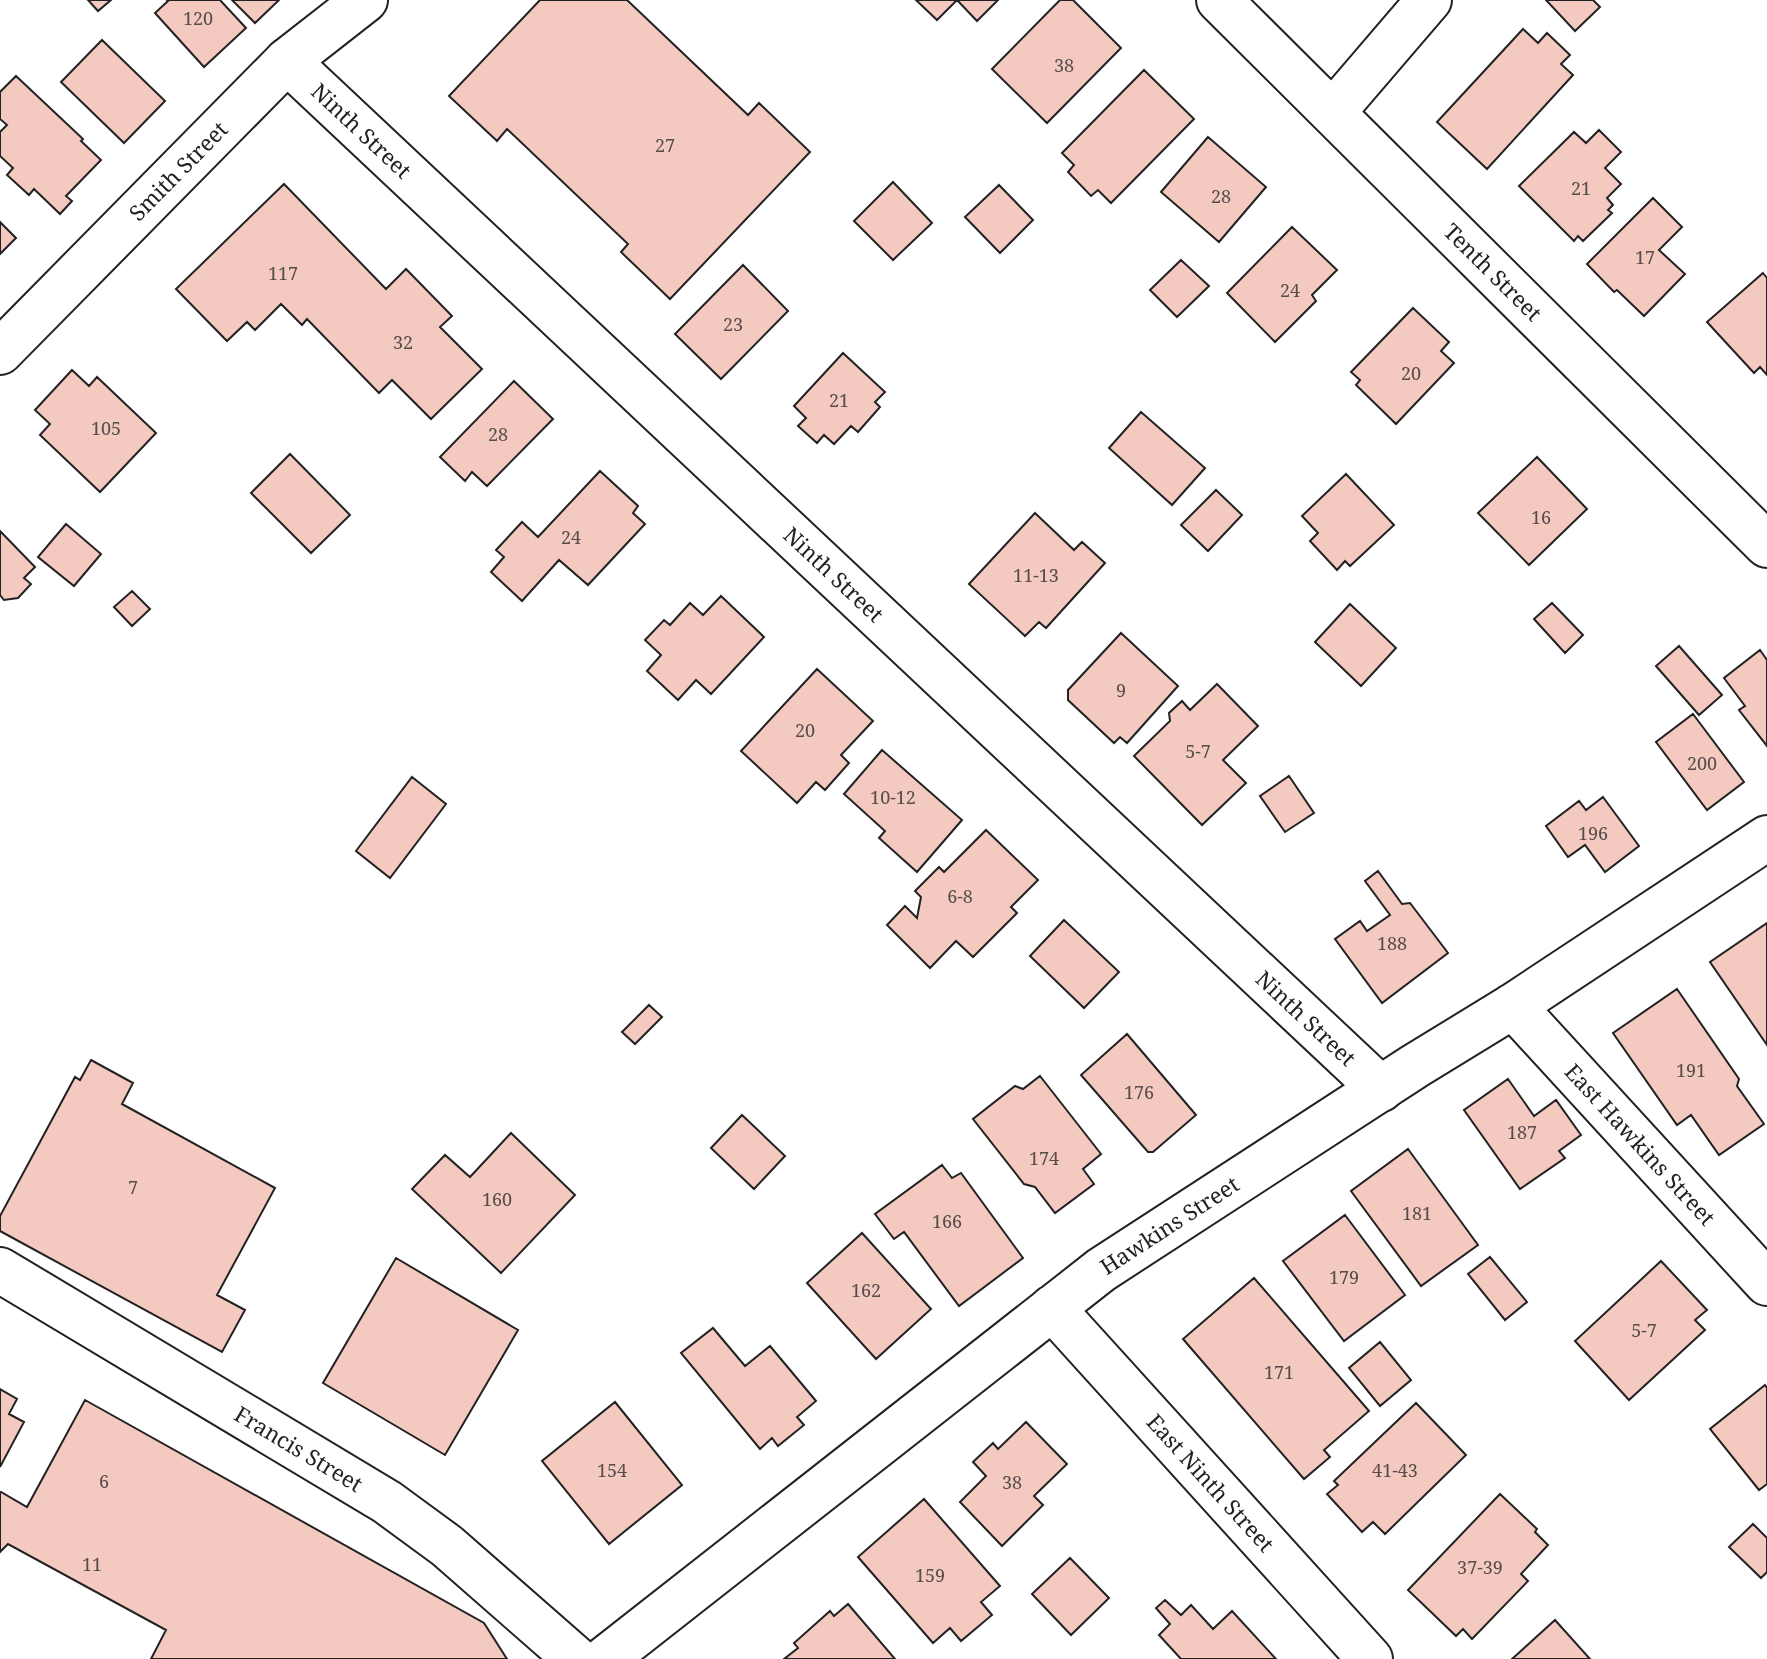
<svg xmlns="http://www.w3.org/2000/svg" width="1767" height="1659" font-family="'Noto Serif',serif">
	<rect width="100%" height="100%" fill="#fff"/>
	<!-- building -->
	<path fill="#f3c9c0" stroke="#222" stroke-width="2" d="M88,0H111L98,11Z
		M167,0H220L246,28L204,67L155,13L168,1Z
		M232,0H279L255,23Z
		M540,0H627L748,115L759,103L810,152L670,299L621,252L628,244L507,129L497,141L449,96Z
		M916,0H998L977,21L957,0L937,20Z
		M1060,0H1073L1121,48L1047,123L992,69Z
		M1546,0H1593L1600,7L1575,31Z
		M1523,29L1538,43L1547,33L1570,55L1561,64L1573,75L1487,169L1437,122Z
		M102,40L165,101L124,143L61,82Z
		M1144,70L1194,119L1111,203L1098,190L1091,196L1068,172L1074,165L1062,153Z
		M16,76L83,139L81,141L101,160L66,196L72,201L60,214L34,189L29,195L7,175L13,168L0,156V132L7,125L0,119V92Z
		M1599,130L1621,152L1605,168L1621,184L1607,198L1613,205L1608,210L1612,213L1583,241L1578,236L1574,241L1519,186L1574,132L1586,143Z
		M1208,137L1266,187L1219,242L1161,192Z
		M893,182L932,223L893,260L854,221Z
		M284,184L386,289L406,269L452,316L440,327L482,369L431,419L392,380L379,393L307,319L302,325L281,304L255,330L247,322L227,341L176,289Z
		M999,185L1033,220L1000,253L965,217Z
		M1653,198L1682,227L1659,250L1685,274L1644,316L1617,290L1614,292L1587,264Z
		M0,222L16,238L0,254Z
		M1292,227L1337,270L1312,295L1316,301L1275,342L1227,293Z
		M1181,260L1209,286L1177,317L1150,290Z
		M743,265L788,311L721,379L675,334Z
		M1763,273L1767,278V375L1760,367L1754,373L1707,322Z
		M1413,308L1449,342L1441,351L1454,363L1396,424L1356,385L1360,380L1351,372Z
		M843,353L885,392L875,402L880,407L858,432L851,426L834,444L824,435L817,443L798,426L806,418L794,406Z
		M72,370L89,386L97,377L156,433L100,492L40,435L50,424L35,410Z
		M514,381L553,419L487,486L472,472L465,481L440,457Z
		M1141,412L1205,468L1172,505L1109,448Z
		M290,454L350,515L311,553L251,493Z
		M1537,457L1587,509L1529,565L1478,513Z
		M600,471L638,506L633,513L645,524L588,585L559,560L522,601L491,572L504,557L496,550L522,522L538,537Z
		M1346,474L1394,525L1350,566L1345,561L1337,570L1310,541L1318,533L1302,516Z
		M1216,490L1242,515L1208,551L1181,525Z
		M1035,513L1074,550L1082,542L1105,563L1046,628L1039,622L1025,636L969,584Z
		M66,524L101,554L74,586L38,557Z
		M0,531L35,567L24,578L31,584L18,598L4,600L0,595Z
		M132,591L150,609L132,626L114,607Z
		M721,596L764,637L711,694L696,680L678,700L647,671L661,655L645,640L664,620L670,625L690,603L703,615Z
		M1552,603L1583,635L1565,653L1534,619Z
		M1350,604L1396,648L1361,686L1315,642Z
		M1121,633L1178,686L1127,743L1120,737L1114,743L1068,700V690Z
		M1679,646L1722,695L1699,715L1656,666Z
		M1760,650L1767,660V746L1739,710L1745,706L1724,678Z
		M817,669L873,721L841,755L849,763L825,790L816,782L797,803L741,751Z
		M1217,684L1258,726L1223,760L1246,783L1202,825L1134,756L1170,721L1169,713L1182,701L1190,710Z
		M1693,714L1744,782L1707,810L1656,742Z
		M882,750L962,820L917,872L879,838L885,831L844,794Z
		M1289,776L1314,813L1285,832L1260,796Z
		M412,777L446,804L390,878L356,851Z
		M1603,797L1639,846L1605,872L1585,845L1568,857L1546,826L1579,801L1586,810Z
		M986,830L1038,880L1011,907L1017,913L973,957L956,941L930,968L887,925L905,906L917,918L921,897L915,891L939,867L944,872Z
		M1378,871L1402,904L1410,903L1448,953L1382,1003L1335,939L1360,921L1367,931L1390,915L1365,881Z
		M1064,920L1119,972L1084,1008L1030,956Z
		M1767,923V1045L1710,962Z
		M1677,989L1739,1079L1737,1086L1764,1124L1719,1155L1691,1115L1677,1125L1613,1033Z
		M649,1005L662,1017L635,1044L622,1032Z
		M1127,1034L1196,1115L1153,1152H1148L1081,1075Z
		M91,1060L133,1083L122,1104L275,1188L217,1295L245,1310L222,1352L0,1231V1216L75,1077L80,1080Z
		M1040,1076L1101,1154L1083,1169L1094,1184L1055,1213L1035,1187L1024,1184L973,1119L1015,1086L1023,1089Z
		M1508,1079L1534,1116L1556,1100L1581,1135L1559,1151L1565,1158L1520,1189L1464,1110Z
		M742,1115L785,1156L754,1189L711,1148Z
		M511,1133L575,1195L501,1273L412,1189L445,1155L470,1177Z
		M1408,1149L1478,1245L1421,1286L1351,1191Z
		M942,1165L952,1178L961,1173L1023,1258L959,1306L904,1232L894,1239L875,1214Z
		M1345,1215L1405,1295L1344,1341L1283,1261Z
		M862,1233L931,1309L876,1359L807,1283Z
		M1490,1257L1527,1302L1505,1320L1468,1274Z
		M396,1258L518,1330L445,1455L323,1383Z
		M1661,1261L1707,1310L1695,1320L1705,1330L1629,1400L1575,1341Z
		M1254,1278L1369,1411L1324,1450L1330,1457L1304,1479L1183,1339Z
		M713,1328L745,1366L770,1346L816,1401L797,1417L804,1425L778,1446L772,1438L760,1449L681,1353Z
		M1380,1342L1411,1380L1380,1406L1349,1368Z
		M1765,1385L1767,1388V1484L1759,1490L1710,1429Z
		M0,1389L17,1399L9,1414L24,1422L0,1467Z
		M85,1400L484,1623L507,1659H151L166,1630L8,1544L0,1552V1493L1,1492L27,1507Z
		M615,1402L682,1485L609,1544L542,1461Z
		M1416,1403L1466,1455L1385,1534L1373,1522L1362,1532L1327,1494L1338,1485L1334,1481Z
		M1026,1422L1067,1464L1034,1496L1043,1505L1002,1546L960,1502L986,1476L973,1462L993,1443L998,1449Z
		M1500,1494L1537,1529L1535,1532L1548,1545L1521,1574L1528,1581L1472,1639L1463,1629L1456,1636L1408,1590Z
		M924,1499L1000,1586L981,1602L992,1615L961,1641L950,1628L933,1643L858,1557Z
		M1753,1524L1767,1538V1572L1761,1578L1729,1547Z
		M1070,1558L1109,1598L1071,1635L1032,1594Z
		M1165,1600L1181,1615L1191,1605L1213,1629L1232,1611L1276,1659H1181L1159,1635L1170,1624L1156,1608Z
		M848,1604L895,1659H784L798,1648L794,1643L830,1611L834,1616Z
		M1555,1620L1590,1659H1512Z"/>
	<g fill="none" stroke-linecap="round" stroke-linejoin="round">
		<defs>
			<g id="minor">
				<path id="s1" d="M1219,0L1767,545"/>
				<path id="s2" d="M287,61L1381,1089"/>
				<path d="M1333,112L1429,0"/>
				<path id="s3" d="M0,352L287,61L365,0"/>
				<path id="s4" d="M1513,1006L1767,1283"/>
				<path id="s5" d="M0,1270L387,1502L447,1546L576,1659"/>
				<path id="s6" d="M1052,1308L1370,1659"/>
				<path id="s7" d="M605,1659L1101,1270L1415,1066L1513,1006L1767,838"/>
			</g>
		</defs>
		<!-- minor casing -->
		<use href="#minor" stroke="#222" stroke-width="48"/>
		<!-- minor -->
		<use href="#minor" stroke="#fff" stroke-width="44"/>
	</g>
	<g text-anchor="middle" stroke-width="6" stroke-linejoin="round" paint-order="stroke">
		<!-- number labels -->
		<g font-size="18" fill="#564c4a">
			<text x="198" y="25">120</text>
			<text x="1064" y="72">38</text>
			<text x="665" y="152">27</text>
			<text x="1581" y="195">21</text>
			<text x="1221" y="203">28</text>
			<text x="1645" y="264">17</text>
			<text x="283" y="280">117</text>
			<text x="1290" y="297">24</text>
			<text x="733" y="331">23</text>
			<text x="403" y="349">32</text>
			<text x="1411" y="380">20</text>
			<text x="839" y="407">21</text>
			<text x="106" y="435">105</text>
			<text x="498" y="441">28</text>
			<text x="1541" y="524">16</text>
			<text x="571" y="544">24</text>
			<text x="1036" y="582">11-13</text>
			<text x="1121" y="697">9</text>
			<text x="805" y="737">20</text>
			<text x="1198" y="758">5-7</text>
			<text x="1702" y="770">200</text>
			<text x="893" y="804">10-12</text>
			<text x="1593" y="840">196</text>
			<text x="960" y="903">6-8</text>
			<text x="1392" y="950">188</text>
			<text x="1691" y="1077">191</text>
			<text x="1139" y="1099">176</text>
			<text x="1522" y="1139">187</text>
			<text x="1044" y="1165">174</text>
			<text x="133" y="1194">7</text>
			<text x="497" y="1206">160</text>
			<text x="1417" y="1220">181</text>
			<text x="947" y="1228">166</text>
			<text x="1344" y="1284">179</text>
			<text x="866" y="1297">162</text>
			<text x="1644" y="1337">5-7</text>
			<text x="1279" y="1379">171</text>
			<text x="612" y="1477">154</text>
			<text x="1395" y="1477">41-43</text>
			<text x="104" y="1488">6</text>
			<text x="1012" y="1489">38</text>
			<text x="92" y="1571">11</text>
			<text x="1480" y="1574">37-39</text>
			<text x="930" y="1582">159</text>
		</g>
		<!-- street labels -->
		<g font-size="22" fill="#222" stroke="#fff">
			<text dy="8" stroke="none"><textPath href="#s2" startOffset="102">Ninth Street</textPath></text>
			<text dy="8" stroke="none"><textPath href="#s3" startOffset="254">Smith Street</textPath></text>
			<text dy="8" stroke="none"><textPath href="#s1" startOffset="386">Tenth Street</textPath></text>
			<text dy="8" stroke="none"><textPath href="#s2" startOffset="750">Ninth Street</textPath></text>
			<text dy="8" stroke="none"><textPath href="#s2" startOffset="1398">Ninth Street</textPath></text>
			<text dy="8" stroke="none"><textPath href="#s4" startOffset="188">East Hawkins Street</textPath></text>
			<text dy="8" stroke="none"><textPath href="#s7" startOffset="712">Hawkins Street</textPath></text>
			<text dy="8" stroke="none"><textPath href="#s5" startOffset="348">Francis Street</textPath></text>
			<text dy="8" stroke="none"><textPath href="#s6" startOffset="236">East Ninth Street</textPath></text>
		</g>
	</g>
</svg>
